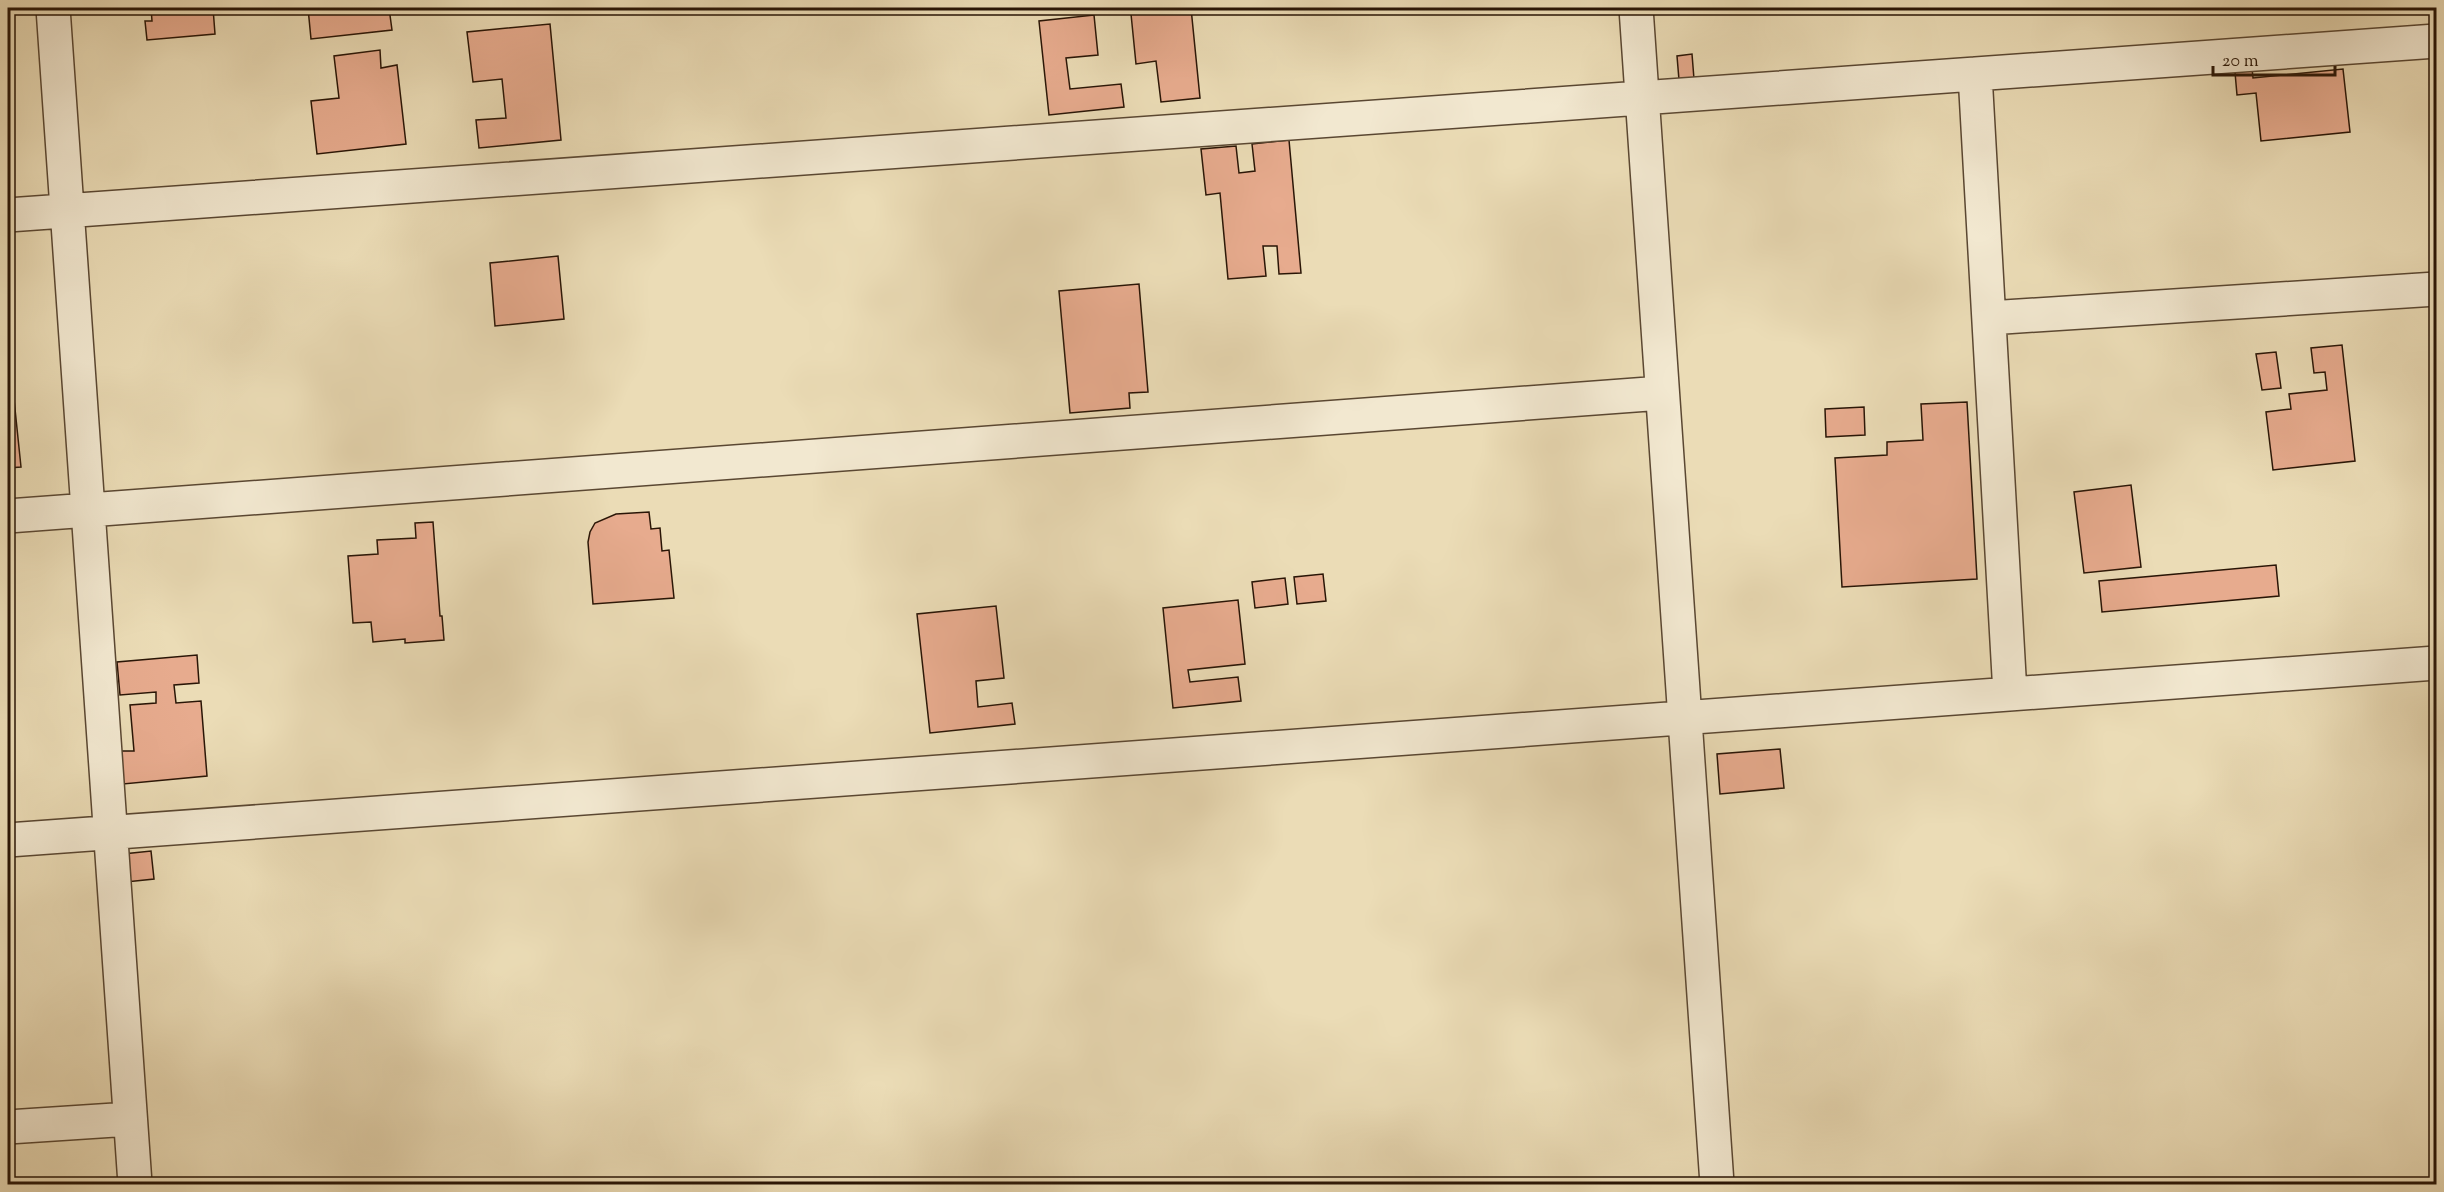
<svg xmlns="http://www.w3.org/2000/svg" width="2444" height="1192" font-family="'Sorts Mill Goudy',serif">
	<rect width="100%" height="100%" fill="#ebdcb6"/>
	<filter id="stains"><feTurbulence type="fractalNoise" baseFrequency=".00333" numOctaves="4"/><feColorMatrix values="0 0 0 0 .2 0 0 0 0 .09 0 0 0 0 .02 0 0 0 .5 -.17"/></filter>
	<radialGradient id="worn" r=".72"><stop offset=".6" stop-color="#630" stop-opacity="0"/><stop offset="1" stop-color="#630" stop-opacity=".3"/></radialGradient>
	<!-- building -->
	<path fill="#e7ab8e" stroke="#291506" stroke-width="1.5" d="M151,8H213L215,34L147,40L145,21H152Z
		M308,8H389L392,30L311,39Z
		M1145,8H1191L1200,98L1161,102L1156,61L1136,64L1131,14L1145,12Z
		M1094,15L1098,55L1066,58L1070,89L1121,84L1124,107L1049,115L1039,21Z
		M550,24L561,140L479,148L476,120L506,118L502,79L473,82L467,32Z
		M380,50L381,68L397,65L406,144L317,154L311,101L339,98L334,56Z
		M1692,54L1694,79L1679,80L1677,56Z
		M2251,59L2253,78L2343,69L2350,132L2261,141L2256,93L2237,95L2234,61Z
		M1289,140L1301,273L1279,274L1277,246H1263L1266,276L1228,279L1220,193L1206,195L1201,149L1236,146L1239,173L1255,171L1252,144Z
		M558,256L564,319L495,326L490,263Z
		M1139,284L1148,392L1129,393L1130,408L1070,413L1059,291Z
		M2342,345L2355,461L2273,470L2266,412L2291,409L2289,394L2327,390L2325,372L2314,373L2311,348Z
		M2276,352L2281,388L2262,390L2256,354Z
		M8,380H12L21,467L8,468Z
		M1967,402L1977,579L1842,587L1835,458L1887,455V442L1923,440L1921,404Z
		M1864,407L1865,435L1826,437L1825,409Z
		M2131,485L2141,567L2084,573L2074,492Z
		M649,512L651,529L660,528L662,551L669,550L674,598L593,604L588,542L590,532L595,523L616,514Z
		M433,522L440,616H442L444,640L405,643V639L373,642L371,622L353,623L348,556L378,554L377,540L416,538L415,523Z
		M2276,565L2279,596L2102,612L2099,581Z
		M1323,574L1326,601L1297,604L1294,577Z
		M1285,578L1288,604L1255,608L1252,582Z
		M1238,600L1245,664L1188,670L1190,682L1238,677L1241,701L1173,708L1163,608Z
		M996,606L1004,678L976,681L978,707L1012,703L1015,724L930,733L917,614Z
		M197,655L199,683L174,685L176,703L201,701L207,776L123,784L120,751H134L130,705L156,703V692L120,695L117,662Z
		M1780,749L1784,788L1720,794L1717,754Z
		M151,851L154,879L126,882L123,854Z"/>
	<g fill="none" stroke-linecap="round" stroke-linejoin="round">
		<defs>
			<path id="minor" d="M53,8L135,1184
				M1636,8L1717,1184
				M1975,74L2010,694
				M8,215L2436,41
				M1989,318L2436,289
				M8,516L1662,393
				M8,840L2436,663
				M8,1127L130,1119"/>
		</defs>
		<!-- minor casing -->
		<use href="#minor" stroke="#5a4732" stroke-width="36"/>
		<!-- minor -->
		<use href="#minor" stroke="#f2e8d0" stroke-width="33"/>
	</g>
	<!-- margin -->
	<rect width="2444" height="1192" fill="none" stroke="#ebdcb6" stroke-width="30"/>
	<rect x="9" y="9" width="2426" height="1174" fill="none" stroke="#291506" stroke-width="3"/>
	<rect x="15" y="15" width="2414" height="1162" fill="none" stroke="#291506" stroke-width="1.5"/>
	<!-- scale -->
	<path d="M2213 66v9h122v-9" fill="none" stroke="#291506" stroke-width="3"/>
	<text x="2222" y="66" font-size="18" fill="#291506" stroke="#f2e8d0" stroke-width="4.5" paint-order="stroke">20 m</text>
	<rect width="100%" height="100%" filter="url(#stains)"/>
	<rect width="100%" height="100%" fill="url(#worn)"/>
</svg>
